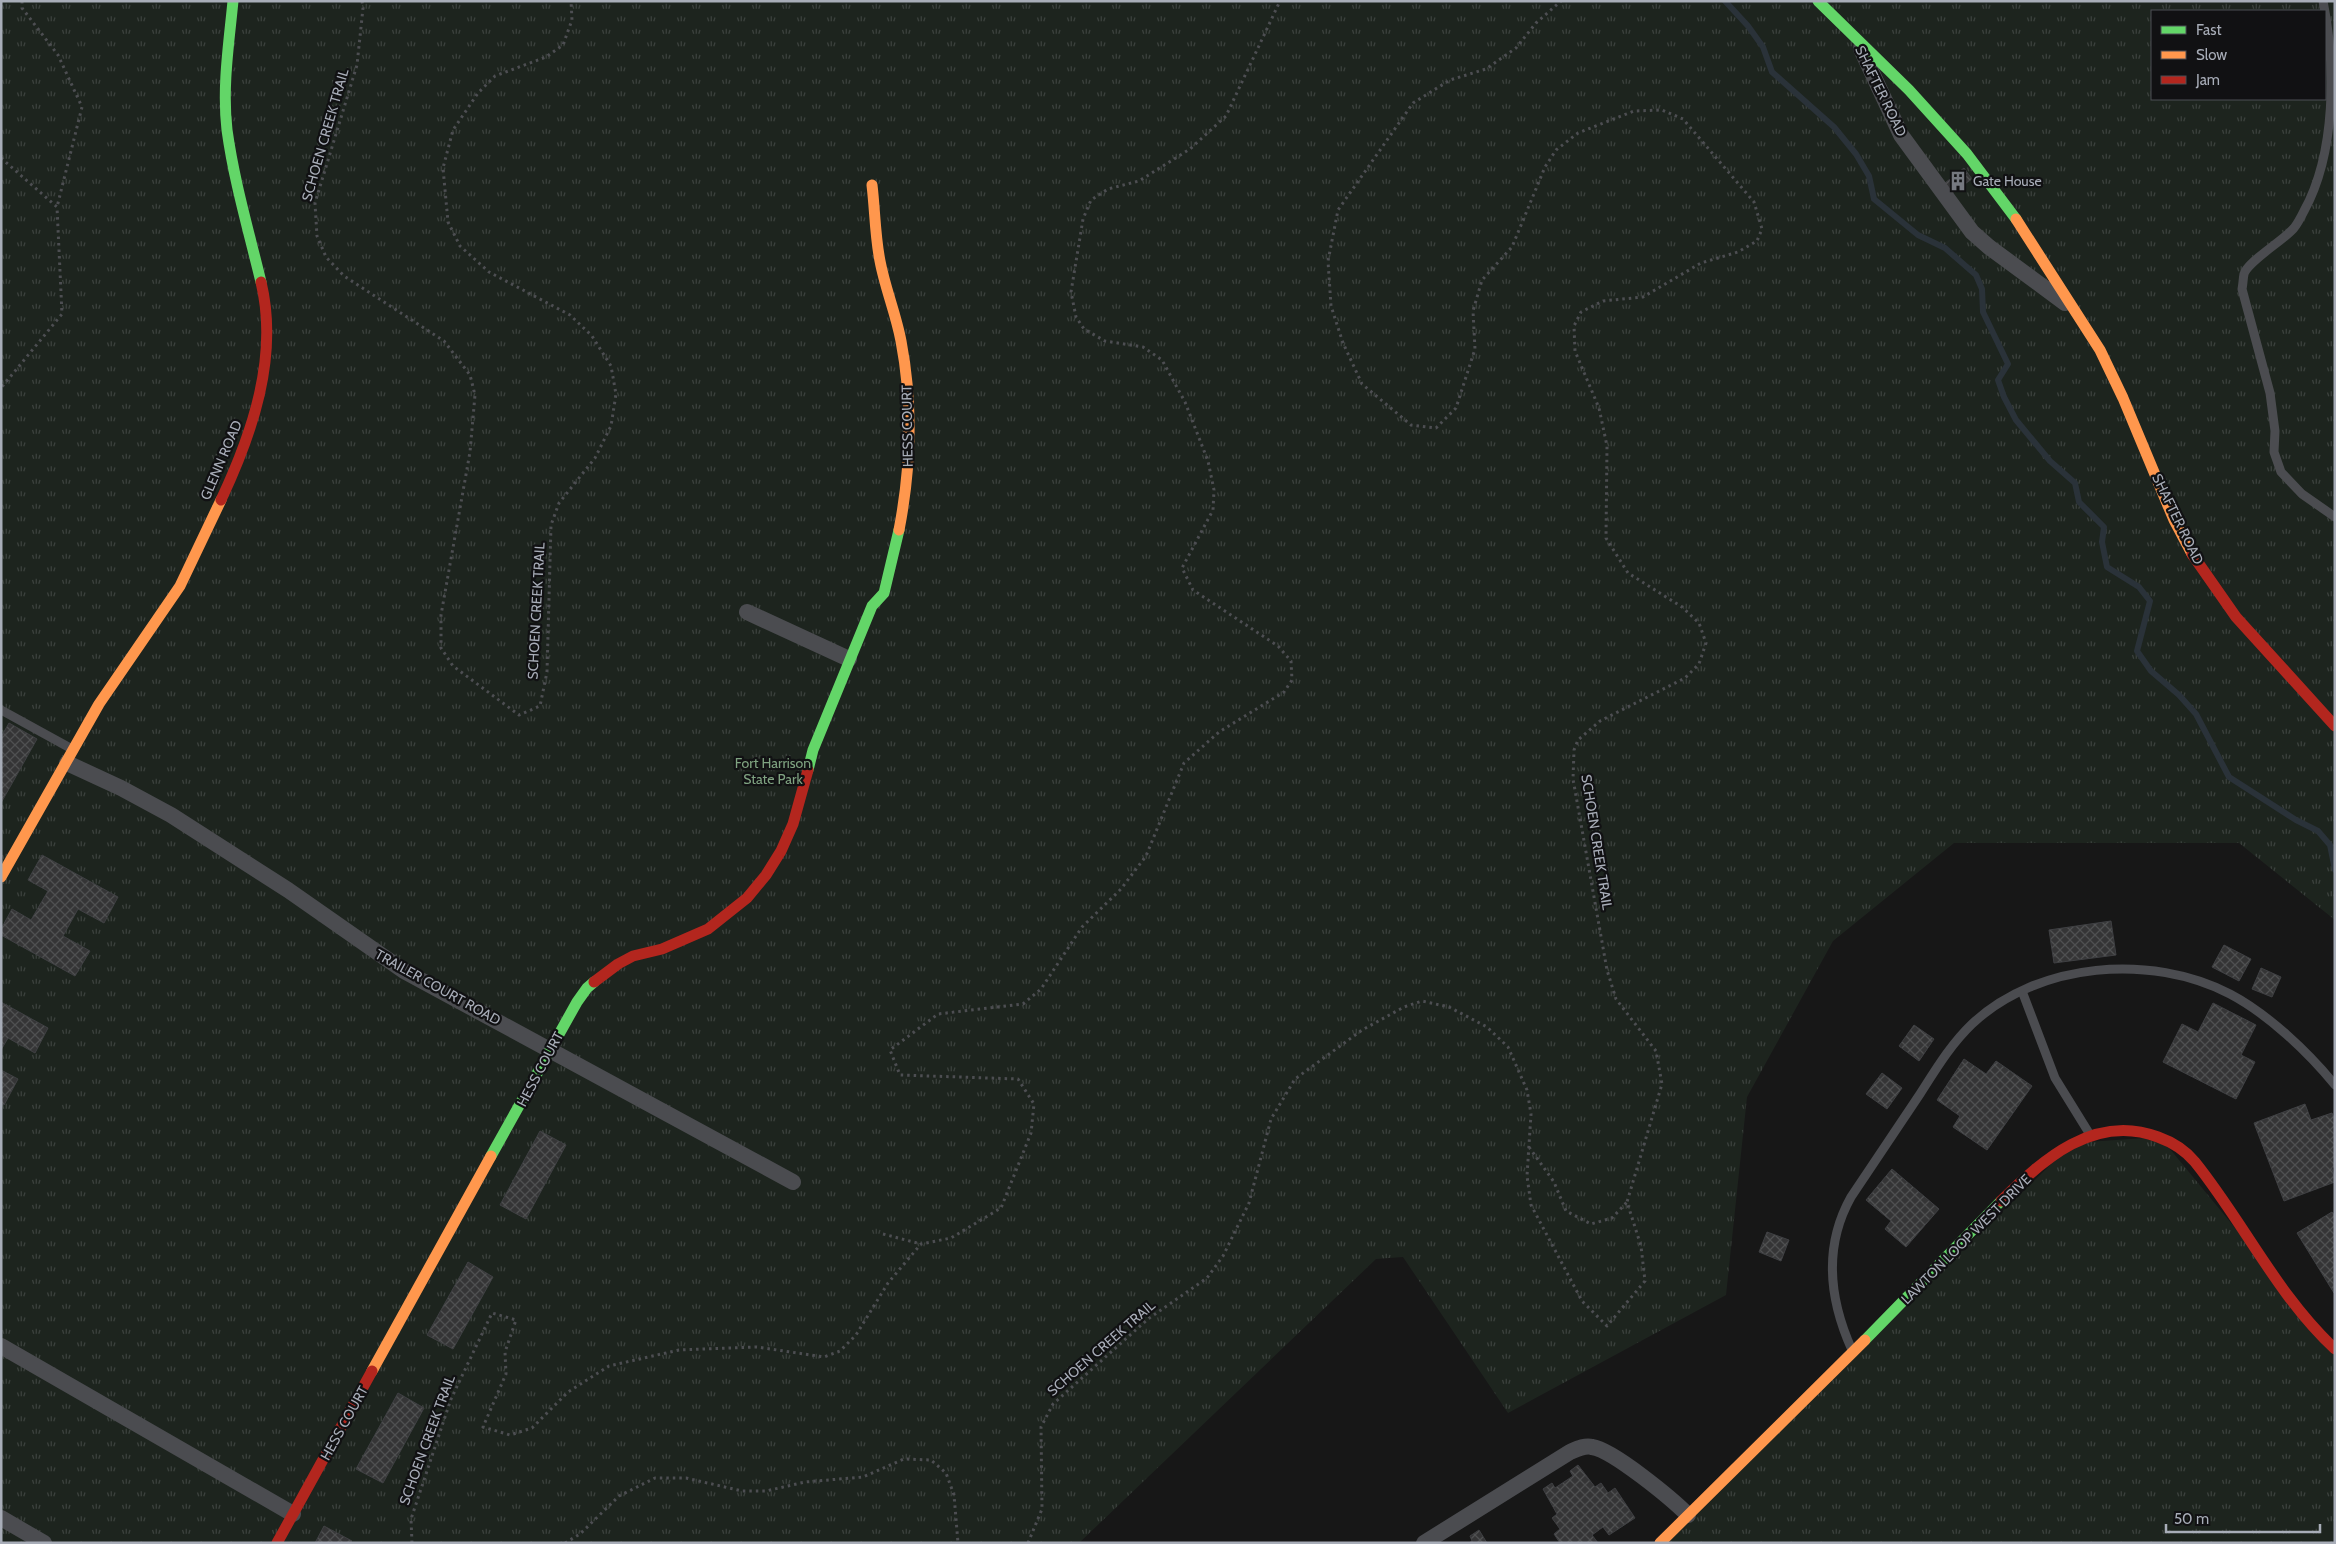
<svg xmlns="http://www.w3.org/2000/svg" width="2336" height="1544" font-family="Cabin,sans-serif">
	<defs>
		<pattern id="park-tufts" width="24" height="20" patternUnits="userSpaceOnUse" patternTransform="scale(1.25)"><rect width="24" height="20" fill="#1d241e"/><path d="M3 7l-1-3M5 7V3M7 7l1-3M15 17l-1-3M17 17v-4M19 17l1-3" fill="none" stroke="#3b413d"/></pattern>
		<pattern id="building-cross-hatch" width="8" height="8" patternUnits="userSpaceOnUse" patternTransform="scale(1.25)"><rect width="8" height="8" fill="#353536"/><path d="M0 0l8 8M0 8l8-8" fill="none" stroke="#4f5051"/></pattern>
	</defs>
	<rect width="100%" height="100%" fill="#171717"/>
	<!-- park -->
	<path fill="url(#park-tufts)" fill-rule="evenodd" d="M1,1H2335V920L2239,843H1954L1833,941L1747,1097L1726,1295L1508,1413L1403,1257L1376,1259L1079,1543H1ZM2152,11H2325V99H2152Z
		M2160,1137L2335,1349V1543H1660L2073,1143Z"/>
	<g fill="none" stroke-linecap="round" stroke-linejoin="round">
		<!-- stream -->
		<path stroke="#2a3239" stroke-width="6" d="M1725,1L1748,26L1763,47L1772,72L1834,127L1856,154L1869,176L1874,199L1918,235L1945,248L1976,275L1982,289L1983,312L2008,364L1998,380L2004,397L2016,420L2050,461L2075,483L2079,502L2104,527L2102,542L2107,567L2139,587L2150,601L2137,651L2151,671L2179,695L2196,714L2229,777L2296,820L2318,831L2330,845L2335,870"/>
	</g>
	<!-- building -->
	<path fill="url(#building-cross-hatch)" stroke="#3f4043" d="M1964,168L1972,179L1952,193L1945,183Z
		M9,723L37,739L1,803V737Z
		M42,855L118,897L104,923L78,909L63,936L90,951L75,976L1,935V929L12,909L31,920L48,891L28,880Z
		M2111,921L2116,955L2054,963L2049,930Z
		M2224,945L2251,959L2239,981L2212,967Z
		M2261,968L2281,977L2272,997L2252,989Z
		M1,1002L48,1028L35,1053L8,1038L1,1050Z
		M2213,1003L2256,1025L2241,1055L2255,1062L2236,1099L2163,1062L2182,1024L2198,1032Z
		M1914,1025L1934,1039L1919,1061L1899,1046Z
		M1964,1059L1986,1074L1996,1061L2032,1086L1987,1150L1953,1127L1960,1116L1937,1100Z
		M1,1070L18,1079L4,1105L1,1104Z
		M1882,1073L1902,1088L1887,1109L1866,1094Z
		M2305,1104L2311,1120L2332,1113L2335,1121V1166L2332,1168L2335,1182L2284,1201L2254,1123Z
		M540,1131L566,1145L526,1219L500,1205Z
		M1892,1169L1939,1209L1906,1247L1885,1229L1891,1221L1866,1200Z
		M2332,1212L2335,1216L2334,1293L2297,1233Z
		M1767,1232L1789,1240L1781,1261L1759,1252Z
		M468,1262L493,1277L453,1349L427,1335Z
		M398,1393L424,1408L383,1483L356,1469Z
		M1578,1465L1595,1487L1601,1483L1608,1493L1615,1488L1635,1518L1609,1535L1603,1527L1592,1535L1598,1543H1560L1554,1534L1560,1529L1552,1518L1557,1514L1543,1489L1552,1483L1555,1488L1573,1476L1570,1471Z
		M324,1526L352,1541L350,1543H315Z
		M1479,1530L1487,1543H1469L1472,1541L1470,1536Z"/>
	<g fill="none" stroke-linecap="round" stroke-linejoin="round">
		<!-- path -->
		<path stroke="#4d4e52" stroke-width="3" stroke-dasharray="2.5 4" stroke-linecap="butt" d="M22,1V8L58,55L82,107L57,207
			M362,1L363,8L357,65L315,203L317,236L326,257L344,276L444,341L470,375L475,395L470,452L441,615V648L453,666L519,715L540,706L547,672L551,525L559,503L595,458L611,426L616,394L611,366L592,336L570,315L489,272L460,246L448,222L443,168L453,130L478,93L495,76L546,57L563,45L572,20L571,1
			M1,158L57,207L62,314L1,388
			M1529,1147L1554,1182L1566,1211L1591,1224L1612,1218L1627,1202
			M883,1234L921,1244
			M412,1543L411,1519L451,1399L492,1313L516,1320L505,1352L506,1374L483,1427L510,1435L532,1428L568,1392L609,1366L679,1350L757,1347L824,1357L840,1351L856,1335L888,1283L921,1244L951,1238L1001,1208L1031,1133L1034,1104L1018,1079L900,1075L890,1050L938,1014L1023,1004L1041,989L1082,927L1121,889L1146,856L1184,763L1219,732L1284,692L1292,680L1291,661L1278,646L1193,590L1182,568L1213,510L1214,490L1208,461L1185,402L1162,360L1143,347L1105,341L1084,329L1076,317L1071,292L1083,219L1091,200L1108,189L1139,181L1190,149L1226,116L1280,1
			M565,1543L580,1534L619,1496L655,1478H686L742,1491H766L805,1482L863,1477L904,1459L931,1460L946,1473L954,1495L958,1543
			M1028,1543L1042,1509L1041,1427L1053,1404L1148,1319L1207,1278L1223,1256L1249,1203L1271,1119L1295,1079L1362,1030L1404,1007L1422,1001L1449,1007L1487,1027L1508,1047L1527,1090L1531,1114L1527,1176L1531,1205L1582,1301L1607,1326L1645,1281L1641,1246L1627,1202L1662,1084L1656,1051L1616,999L1607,970L1573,779L1574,750L1578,740L1600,721L1685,678L1699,664L1706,643L1699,623L1682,607L1628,573L1606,538L1607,446L1599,408L1575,351L1574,326L1581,312L1603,301L1643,297L1701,263L1738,252L1757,241L1762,229L1754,202L1683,119L1662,110L1634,111L1578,133L1556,150L1545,167L1512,247L1482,280L1473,311L1475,349L1456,408L1436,428L1411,425L1362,384L1343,343L1331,306L1328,261L1338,210L1413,103L1450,80L1486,69L1516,48L1536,23L1561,1"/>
		<!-- lane -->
		<path stroke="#4b4c50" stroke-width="9" d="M2323,1C2336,65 2336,153 2304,211C2301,217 2298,223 2294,228C2283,241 2248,261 2244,274C2243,279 2243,285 2242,289L2270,393L2275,431L2274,452L2281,472L2302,494L2335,517
			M1,710L72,749
			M2022,991L2055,1078L2089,1133
			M1852,1350C1829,1299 1823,1247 1851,1197C1874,1163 1897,1128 1920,1094C1936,1069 1951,1044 1972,1024C2038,962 2151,953 2230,994C2268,1014 2308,1052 2335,1085"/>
		<!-- street -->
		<path stroke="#4b4c50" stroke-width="16" d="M1861,49L1901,135L1972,232L1989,247L2065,303
			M747,612L849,659
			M67,763L121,788L171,815L288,890L404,971L793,1182
			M1,1346L293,1514
			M1,1518L44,1543
			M1424,1543L1570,1452C1577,1449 1585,1445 1592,1447C1613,1450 1672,1499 1688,1515"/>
		<!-- fast -->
		<path stroke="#63d668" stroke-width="11" d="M233,1C229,43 222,87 227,130C234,181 249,232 261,282
			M1818,1L1909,90L1967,154L2016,219
			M808,770L813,750L872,606L884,593L899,530
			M491,1156L577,1002L587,988L594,982
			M1865,1340L2001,1201"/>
		<!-- slow -->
		<path stroke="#ff974d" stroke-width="11" d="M872,185C875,210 875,236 880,261C885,288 896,314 901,341C913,404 911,468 899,530
			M2016,219L2100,350L2123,398L2174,520L2192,554
			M1,877L99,704L180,586L221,500
			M372,1371L491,1156
			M1660,1543L1865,1340"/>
		<!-- jam -->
		<path stroke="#b3261e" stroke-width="11" d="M221,500C252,434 279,357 261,282
			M2192,554L2236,617L2335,726
			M594,982L618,964L633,956L662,949L708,929L747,898L766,875L781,851L793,824L808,770
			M2001,1201C2043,1159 2095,1113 2158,1137C2172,1142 2185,1150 2195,1162C2244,1223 2277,1295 2335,1349
			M277,1543L372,1371"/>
	</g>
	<!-- icons -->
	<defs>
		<symbol id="building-bare" viewBox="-9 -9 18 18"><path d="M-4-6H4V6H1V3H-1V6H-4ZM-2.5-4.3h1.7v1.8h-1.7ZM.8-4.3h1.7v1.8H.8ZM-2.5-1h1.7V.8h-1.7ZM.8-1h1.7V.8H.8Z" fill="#757880" stroke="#111113" stroke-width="2.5" paint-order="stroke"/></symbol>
	</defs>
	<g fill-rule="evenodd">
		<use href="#building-bare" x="1944" y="167" width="28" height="28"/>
	</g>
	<g text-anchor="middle" stroke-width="4.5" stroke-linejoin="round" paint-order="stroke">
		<!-- street labels -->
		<g font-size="14" fill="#a8adb8" stroke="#111113">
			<text transform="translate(1881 91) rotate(64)" y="5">SHAFTER ROAD</text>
			<text transform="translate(325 135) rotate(-74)" y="5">SCHOEN CREEK TRAIL</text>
			<text transform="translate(907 426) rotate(-91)" y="5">HESS COURT</text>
			<text transform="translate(221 460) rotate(-67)" y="5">GLENN ROAD</text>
			<text transform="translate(2178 519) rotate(64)" y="5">SHAFTER ROAD</text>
			<text transform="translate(536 611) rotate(-87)" y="5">SCHOEN CREEK TRAIL</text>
			<text transform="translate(1597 842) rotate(81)" y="5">SCHOEN CREEK TRAIL</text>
			<text transform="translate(438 987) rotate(29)" y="5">TRAILER COURT ROAD</text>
			<text transform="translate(540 1069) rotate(-62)" y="5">HESS COURT</text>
			<text transform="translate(1966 1239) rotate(-45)" y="5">LAWTON LOOP WEST DRIVE</text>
			<text transform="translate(1101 1348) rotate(-41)" y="5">SCHOEN CREEK TRAIL</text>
			<text transform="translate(344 1423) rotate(-61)" y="5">HESS COURT</text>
			<text transform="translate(427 1440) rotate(-70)" y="5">SCHOEN CREEK TRAIL</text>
		</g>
		<!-- poi labels -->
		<g font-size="14" fill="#a8adb8" stroke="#111113" text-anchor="start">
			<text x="1973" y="186">Gate House</text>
		</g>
		<!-- park labels -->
		<g font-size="14" fill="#7fa381" stroke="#111113">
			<text x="773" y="768">Fort Harrison<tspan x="773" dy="16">State Park</tspan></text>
		</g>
	</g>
	<!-- border -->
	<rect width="2336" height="1544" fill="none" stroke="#a8adb8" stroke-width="5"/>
	<!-- legend -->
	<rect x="2151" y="10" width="175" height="90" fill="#111113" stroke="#4d4f55"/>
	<rect x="2161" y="26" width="25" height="8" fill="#63d668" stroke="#4d4f55"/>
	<text x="2196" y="35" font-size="15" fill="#a8adb8">Fast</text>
	<rect x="2161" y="51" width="25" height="8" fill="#ff974d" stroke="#4d4f55"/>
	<text x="2196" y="60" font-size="15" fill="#a8adb8">Slow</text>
	<rect x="2161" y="76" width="25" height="8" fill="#b3261e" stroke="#4d4f55"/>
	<text x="2196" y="85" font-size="15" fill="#a8adb8">Jam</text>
	<!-- scale -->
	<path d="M2166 1524v8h154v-8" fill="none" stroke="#a8adb8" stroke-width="2.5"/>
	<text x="2174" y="1524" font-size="15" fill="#a8adb8" stroke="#111113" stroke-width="4" paint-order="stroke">50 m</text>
</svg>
